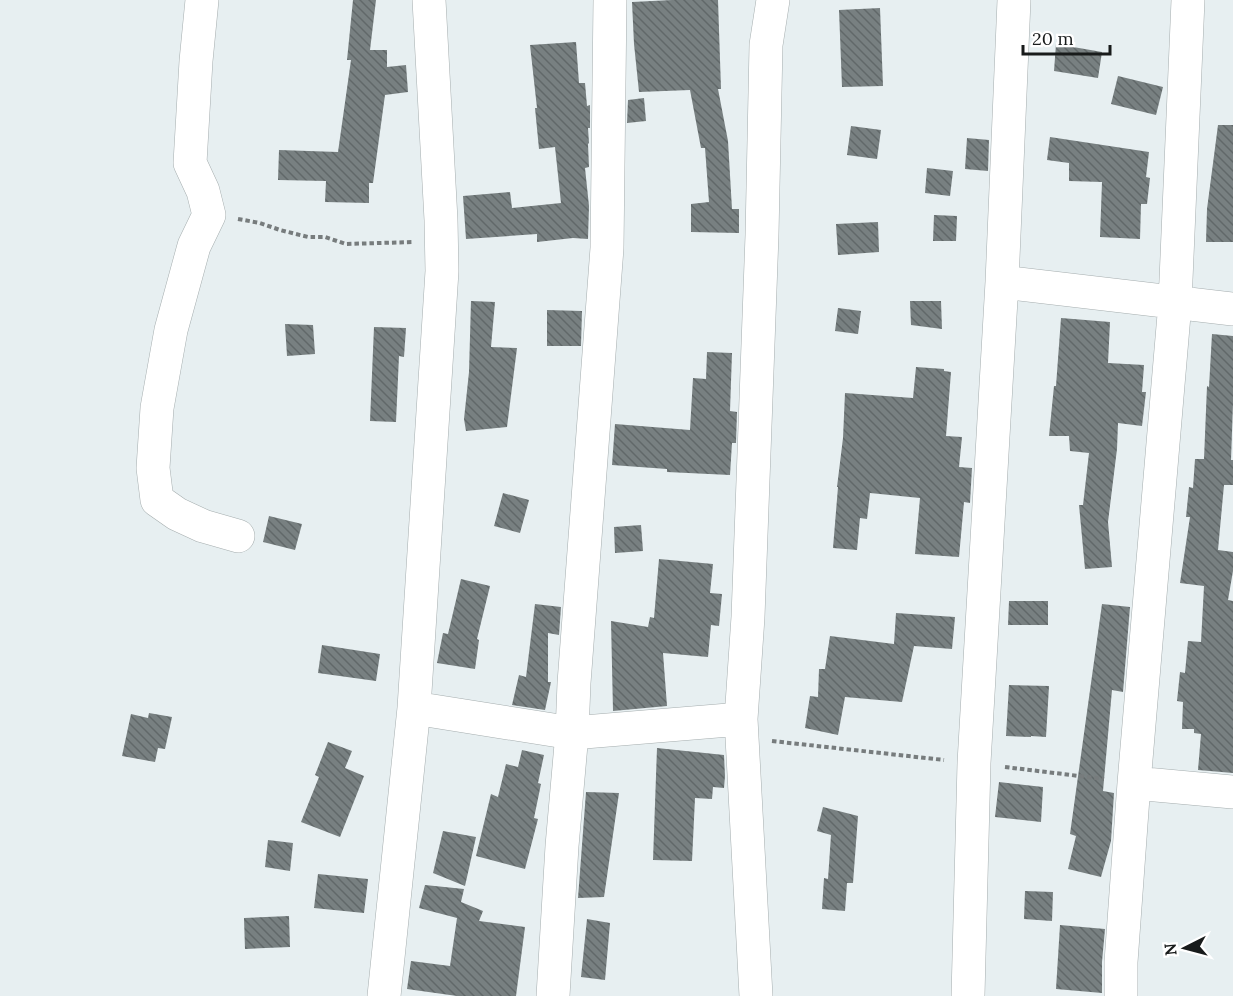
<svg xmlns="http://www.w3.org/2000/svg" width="1233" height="996" font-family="Lora,serif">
	<defs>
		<pattern id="building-back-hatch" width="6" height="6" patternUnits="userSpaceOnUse" patternTransform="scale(1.5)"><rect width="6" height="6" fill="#788081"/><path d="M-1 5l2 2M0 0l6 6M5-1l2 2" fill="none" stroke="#616869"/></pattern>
	</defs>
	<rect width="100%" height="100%" fill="#e7eff1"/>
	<!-- building -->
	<path fill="url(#building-back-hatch)" d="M353,0H376L370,50H387V67L406,65L408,92L385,95L373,183H369V203L325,202L326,181L278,180L279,150L338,152L351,60H347Z
		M672,0H718L721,89H718L728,141L732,209H739V233L691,232V204L709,202L705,148H701L690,90L639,92L634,44L632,2Z
		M880,8L883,86L842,87L839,10Z
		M576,42L579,83H585L587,106L590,105V128H588L589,143L588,144L589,167L585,168L589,206L588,239L573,238L537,242V234L466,239L463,196L510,192L512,208L561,203L555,147L539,149L535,108H537L530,45Z
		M1056,44L1102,52L1098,78L1054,71Z
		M1118,76L1163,87L1156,115L1111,104Z
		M644,98L646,121L627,123L628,100Z
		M1218,125H1233V242H1206L1207,209Z
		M851,126L881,130L877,159L847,155Z
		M1050,137L1149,152L1146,177L1150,178L1147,204H1141L1140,239L1100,237L1102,182L1069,181V163L1047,160Z
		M967,138L989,140L988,171L965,169Z
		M927,168L953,171L950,196L925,193Z
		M934,215L957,216L956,241H933Z
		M878,222L879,252L838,255L836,224Z
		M471,301L495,302L491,347L517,348L507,427L466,431L464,419L469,372Z
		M910,301H941L942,329L911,325Z
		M838,308L861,311L858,334L835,331Z
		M547,310L582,311L581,346H547Z
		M1061,318L1110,322L1108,363L1144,365L1142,392H1146L1142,426L1118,423L1117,449L1108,522L1112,567L1085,569L1079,505H1083L1089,453L1070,451L1069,436H1049L1054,386H1056Z
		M285,324L313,325L315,354L287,356Z
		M374,327L406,328L404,357L399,356L396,422L370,421Z
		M1212,334L1233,336V404L1231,460H1233V485H1224L1218,550L1233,552V571L1228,600L1233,601V773L1198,770L1201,734L1194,733V729H1182L1183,702L1177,701L1180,672L1185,673L1188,641L1201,642L1204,586L1180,583L1190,517H1186L1189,487L1193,488L1195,459H1204L1207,386L1209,387Z
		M707,352L732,353L730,411L737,412L736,443H732L730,475L667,472V469L612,465L615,424L690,430L693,378L706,379Z
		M916,367L944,369V371L951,372L946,436L962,437L959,467L972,468L970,503L964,502L959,557L915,554L920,498L870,493L867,519L860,518L857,550L833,548L838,487H837L843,438L845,393L913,398Z
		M503,493L529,500L520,533L494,526Z
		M269,516L302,524L295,550L263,542Z
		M641,525L643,551L615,553L614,527Z
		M659,559L713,564L710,593L722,594L719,626L711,625L708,657L663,653L667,706L613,711L611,621L648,627L650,617L654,618Z
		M461,579L490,586L477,639L479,640L475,669L437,663L443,633L448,634Z
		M1009,601H1048V625H1008Z
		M535,604L561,607L559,635L548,633V682H551L545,710L512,705L519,675L526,677Z
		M1102,604L1130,607L1123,692L1112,690L1103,791L1114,793L1111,841L1101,877L1068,869L1076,836L1070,834Z
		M896,613L955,617L952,649L914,646L902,702L845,697L838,735L805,728L810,696L818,697L819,669H825L830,636L894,644Z
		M322,645L380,654L376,681L318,673Z
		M1009,685L1049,686L1046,737L1031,736V737L1006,736Z
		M149,713L172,717L165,749L158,748L155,762L122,756L131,714L148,718Z
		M328,742L352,751L345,768L364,776L340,837L301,822L319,777L315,775Z
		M657,748L724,755L725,776L724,788L713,787L712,799L695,798L692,861L653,860Z
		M522,750L544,755L538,783L541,784L534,818L538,819L525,869L476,856L491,794L498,797L506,764L518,767Z
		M999,782L1043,787L1041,822L995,817Z
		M586,792L619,793L604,897L578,898Z
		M823,807L858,816L853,883H847L845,911L822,909L824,878L828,879L831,835L817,831Z
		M443,831L476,837L465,886L433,873Z
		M268,840L293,843L290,871L265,867Z
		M318,874L368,879L364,913L314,908Z
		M425,885L464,889L461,902L483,911L479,921L525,927L516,996H457L407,989L411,961L450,966L457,918L419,908Z
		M1025,891L1053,892L1052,921L1024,919Z
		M289,916L290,947L245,949L244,918Z
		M587,919L610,923L605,980L581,977Z
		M1060,925L1105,929L1102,962V993L1056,989Z"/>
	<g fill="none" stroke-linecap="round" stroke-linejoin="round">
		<defs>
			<path id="minor" d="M202,0L196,61L190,163L203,191L209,215L194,246L171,330L157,408L153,468L157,500L177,514L203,526L238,536
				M1188,0L1175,303L1134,783L1233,792
				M1002,282L1233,309
				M414,708L572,733L741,719
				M384,996L414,708L442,271L441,220L429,0
				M756,996L741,719L748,617L762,235L766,45L773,0
				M968,996L974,763L1002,282L1014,0
				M1121,996V962L1134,783"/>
			<path id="tertiary" d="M553,996L562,846L572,733L574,683L607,248L610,0"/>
		</defs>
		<!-- minor casing -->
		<use href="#minor" stroke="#a5adae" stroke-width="34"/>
		<!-- tertiary casing -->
		<use href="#tertiary" stroke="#a5adae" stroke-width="34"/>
		<!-- path -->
		<path stroke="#777c7d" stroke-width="4" stroke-dasharray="4.5 3" stroke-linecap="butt" d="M238,219L260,223L280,230L308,237H325L346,244L413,242
			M772,741L944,760
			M1005,767L1104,779"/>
		<!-- minor -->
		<use href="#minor" stroke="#fff" stroke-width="33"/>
		<!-- tertiary -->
		<use href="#tertiary" stroke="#fff" stroke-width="33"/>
	</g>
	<!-- north arrow -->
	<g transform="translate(1185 948) rotate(264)" stroke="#ffffff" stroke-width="4.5" paint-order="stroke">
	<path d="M0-4.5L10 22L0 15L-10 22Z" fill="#181b1b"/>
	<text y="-9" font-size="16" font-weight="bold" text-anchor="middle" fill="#181b1b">N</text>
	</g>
	<!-- scale -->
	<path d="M1023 45v9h87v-9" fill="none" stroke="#181b1b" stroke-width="3"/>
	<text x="1032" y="45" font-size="18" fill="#181b1b" stroke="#ffffff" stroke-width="4.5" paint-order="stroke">20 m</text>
</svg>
